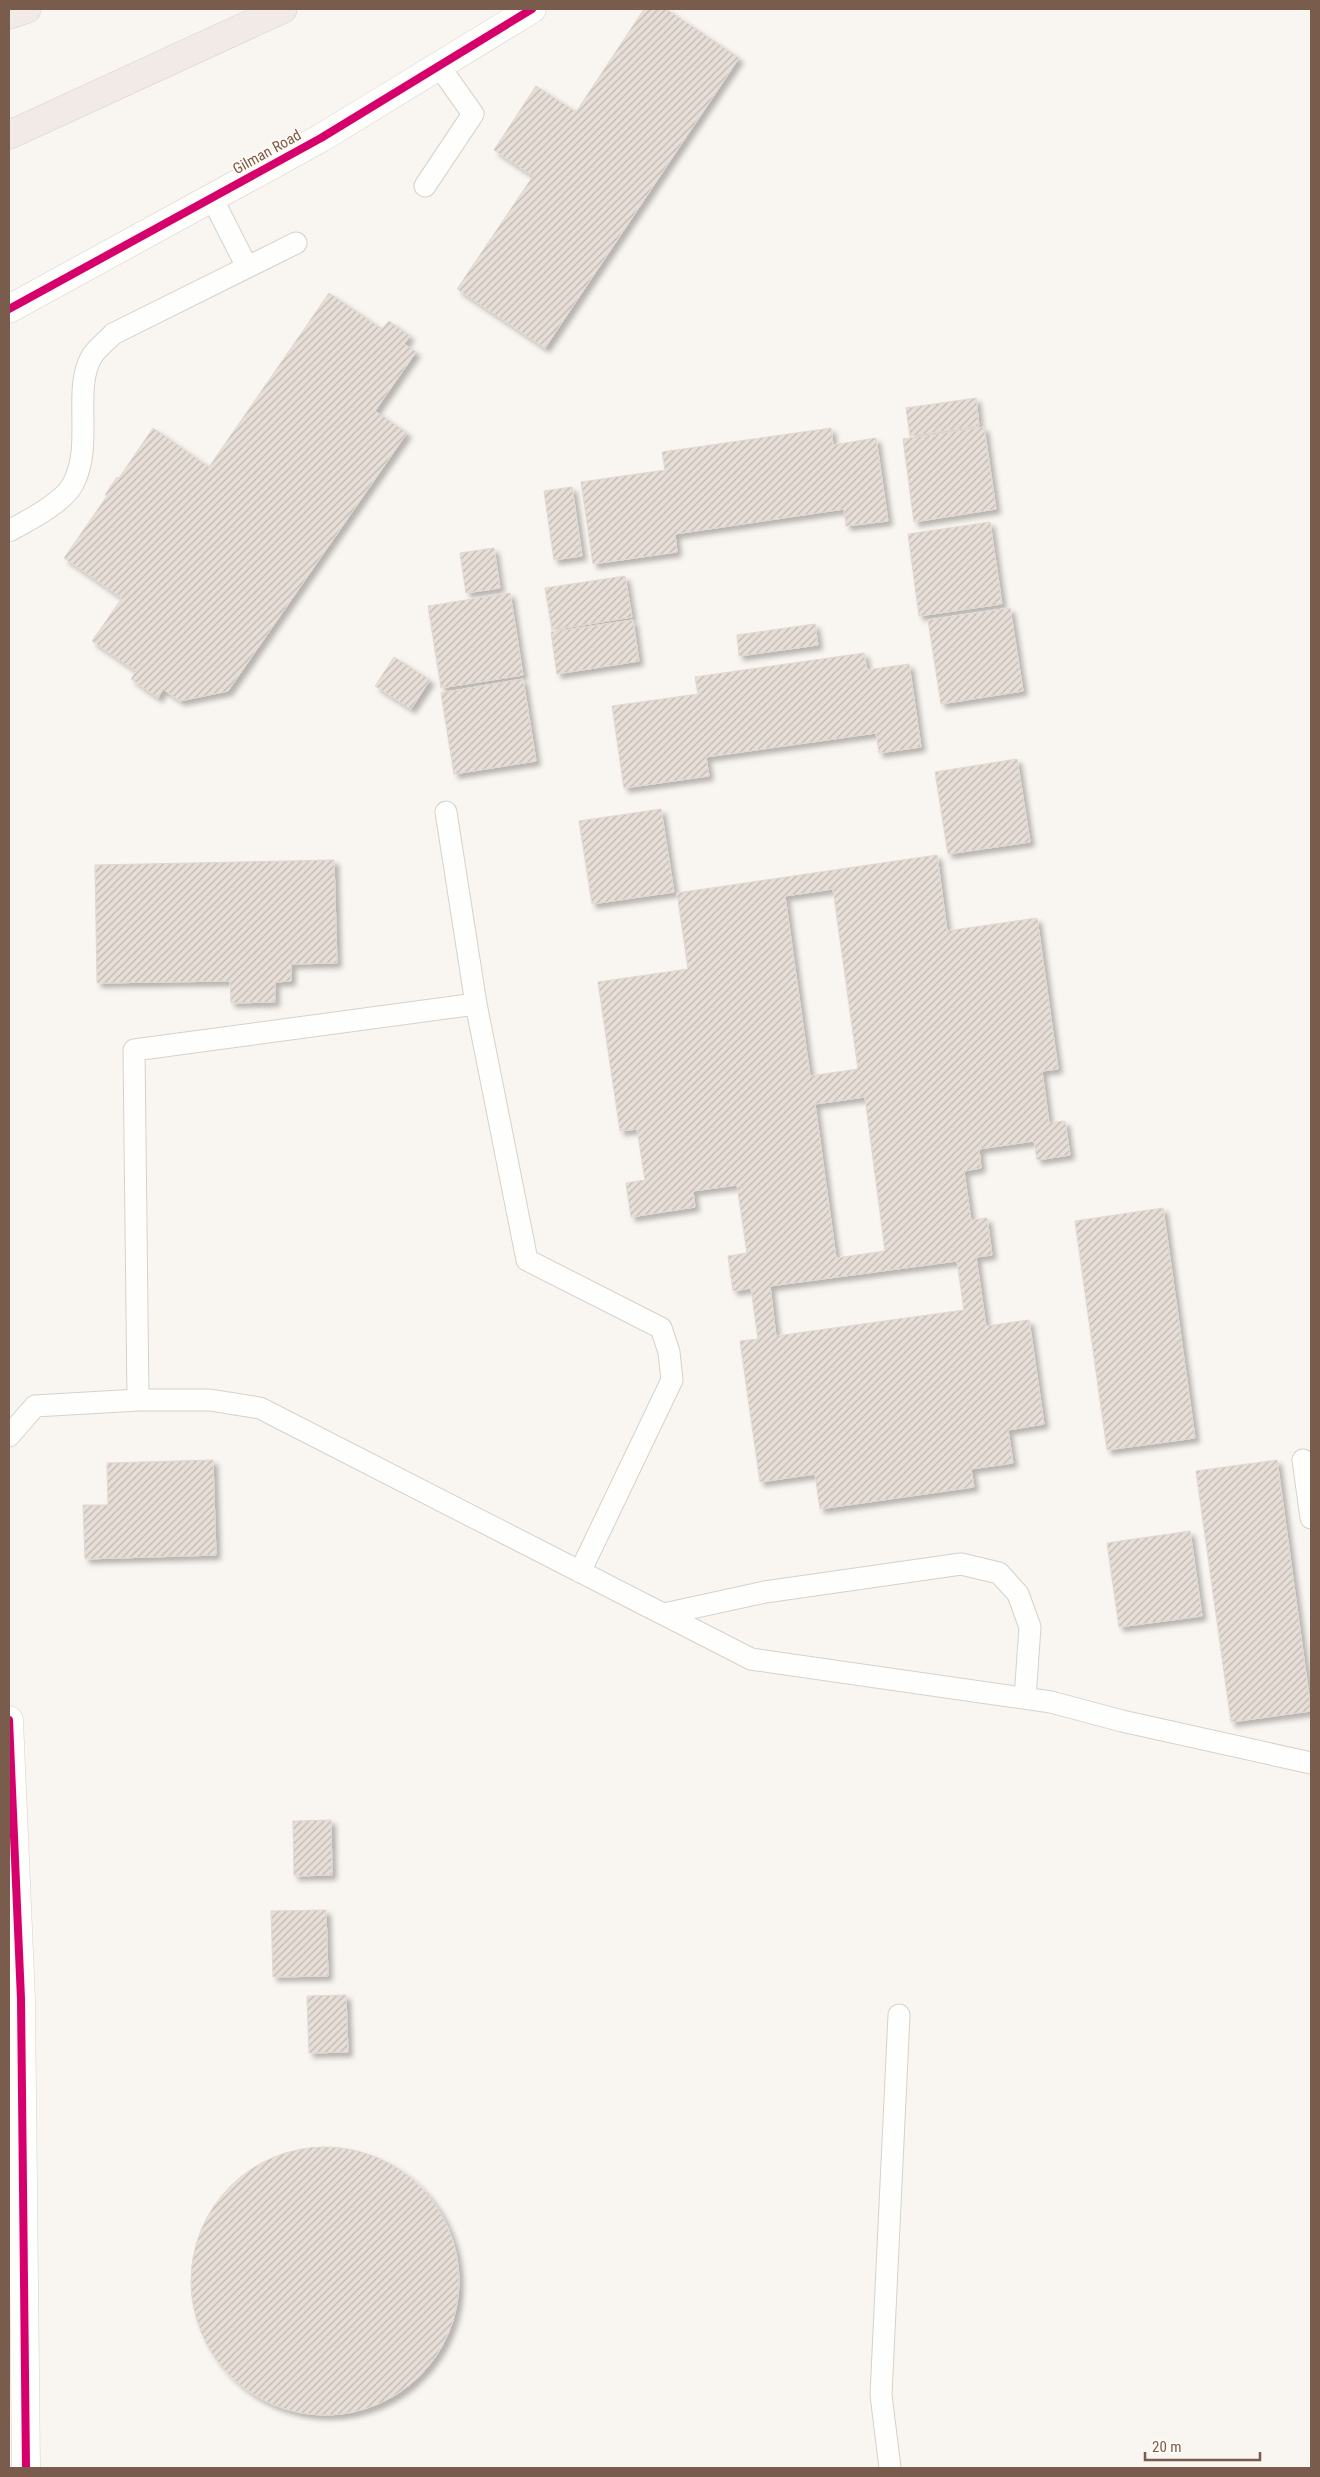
<svg xmlns="http://www.w3.org/2000/svg" width="1320" height="2477" font-family="'Roboto Condensed',sans-serif">
	<defs>
		<pattern id="building-hatch" width="6" height="6" patternUnits="userSpaceOnUse" patternTransform="scale(1.25)"><rect width="6" height="6" fill="#e6ded7"/><path d="M-1 1l2-2M0 6l6-6M5 7l2-2" fill="none" stroke="#bfb7b1"/></pattern>
		<filter id="shadow"><feDropShadow dx="4.5" dy="4.5" stdDeviation="2.5" flood-color="#0004"/></filter>
	</defs>
	<rect width="100%" height="100%" fill="#f9f5f0"/>
	<!-- building -->
	<path fill="url(#building-hatch)" stroke="#e2d8d2" fill-rule="evenodd" filter="url(#shadow)" d="M644,9H666L739,58L545,348L457,289L533,176L494,150L536,86L576,112Z
		M329,293L382,329L389,321L410,336L404,344L416,352L375,411L407,433L228,691L180,701L163,689L158,698L131,679L136,671L92,641L122,598L64,558L107,496L105,495L117,477L119,478L153,428L209,467Z
		M976,398L979,426L910,436L906,408Z
		M984,427L996,509L914,522L903,439Z
		M831,428L833,445L876,438L888,521L846,526L844,509L675,534L677,552L593,564L581,482L665,470L662,452Z
		M572,487L582,556L554,560L544,491Z
		M990,522L1002,604L919,616L908,534Z
		M494,548L500,588L466,593L460,553Z
		M625,576L632,617L552,630L545,588Z
		M510,593L523,675L441,688L428,606Z
		M1010,608L1023,691L941,704L928,620Z
		M633,620L639,661L557,674L551,632Z
		M815,624L818,645L739,656L737,635Z
		M864,653L867,670L909,664L921,747L879,753L876,733L706,757L709,776L624,788L612,706L698,694L695,677Z
		M394,657L430,680L411,709L375,686Z
		M523,679L536,761L454,774L441,693Z
		M1017,759L1030,842L948,854L935,772Z
		M661,809L674,892L592,904L579,821Z
		M937,855L947,931L1037,918L1058,1069L1042,1071L1049,1123L1065,1121L1070,1155L1037,1160L1034,1141L979,1149L981,1168L964,1171L971,1220L987,1218L992,1255L976,1257L986,1326L1029,1320L1044,1424L1008,1430L1013,1463L971,1469L974,1487L820,1509L815,1474L760,1482L740,1341L758,1339L751,1288L733,1291L728,1256L747,1253L737,1185L693,1191L695,1207L631,1217L626,1183L645,1180L637,1129L620,1131L598,982L688,969L677,893ZM833,889L858,1069L810,1076L785,896ZM865,1097L885,1251L836,1258L815,1104ZM957,1261L964,1310L776,1336L770,1286Z
		M334,860L337,963L291,964V981L275,982V1002L231,1003L230,981L97,983L95,865Z
		M1163,1208L1195,1438L1107,1450L1075,1221Z
		M213,1460L216,1555L85,1559L83,1505H108L107,1463Z
		M1277,1460L1311,1711L1231,1722L1196,1471Z
		M1190,1531L1202,1616L1119,1627L1107,1543Z
		M331,1820L332,1875L294,1876L293,1821Z
		M326,1910L328,1976L273,1977L271,1911Z
		M346,1995L348,2052L309,2053L307,1996Z
		M191 2281a134 134 0 1 1 268 0a134 134 0 1 1-268 0Z"/>
	<g fill="none" stroke-linecap="round" stroke-linejoin="round">
		<defs>
			<path id="service" d="M425,186L473,114L439,66
				M212,198L247,267
				M9,531C27,521 63,503 73,484C94,445 72,389 92,356C97,348 107,341 113,334L296,243
				M476,1004L527,1260L661,1328L669,1352L672,1380L580,1572
				M138,1400L134,1050L476,1004L446,812
				M9,1436L35,1406L138,1400H210L260,1408L751,1659L1051,1702L1122,1721L1311,1763
				M1303,1460L1311,1518
				M664,1614L765,1592L961,1564L999,1573L1018,1594L1030,1627L1025,1698
				M890,2468L881,2395L899,2015"/>
			<path id="minor" d="M9,309L321,138L532,9
				M9,1720L21,1999L26,2468"/>
			<path id="motorway" d="M9,15L27,9
				M9,135L283,9"/>
		</defs>
		<!-- service casing -->
		<use href="#service" stroke="#d7d1cb" stroke-width="23"/>
		<!-- minor casing -->
		<use href="#minor" stroke="#d7d1cb" stroke-width="29"/>
		<!-- motorway casing -->
		<use href="#motorway" stroke="#dad1cc" stroke-width="29"/>
		<!-- service -->
		<use href="#service" stroke="#fefefd" stroke-width="21"/>
		<!-- minor -->
		<use href="#minor" stroke="#fefefd" stroke-width="28"/>
		<!-- motorway -->
		<use href="#motorway" stroke="#f2eae7" stroke-width="28"/>
		<defs>
			<path id="cycleway" d="M9,309L321,138L532,9
				M9,1720L21,1999L26,2468"/>
		</defs>
		<!-- cycleway casing -->
		<use href="#cycleway" stroke="#fffaf3" stroke-width="11"/>
		<!-- cycleway -->
		<use href="#cycleway" stroke="#d6006c" stroke-width="8"/>
	</g>
	<g text-anchor="middle" stroke-width="4" stroke-linejoin="round" paint-order="stroke">
		<!-- street labels -->
		<g font-size="15" fill="#7a5c4d" stroke="#fffaf3">
			<text transform="translate(267 152) rotate(-29)" y="5">Gilman Road</text>
		</g>
	</g>
	<!-- border -->
	<rect width="1320" height="2477" fill="none" stroke="#7a5c4d" stroke-width="20"/>
	<!-- scale -->
	<path d="M1145 2452v8h115v-8" fill="none" stroke="#7a5c4d" stroke-width="2.5"/>
	<text x="1152" y="2452" font-size="15" fill="#7a5c4d" stroke="#fffaf3" stroke-width="4" paint-order="stroke">20 m</text>
</svg>
